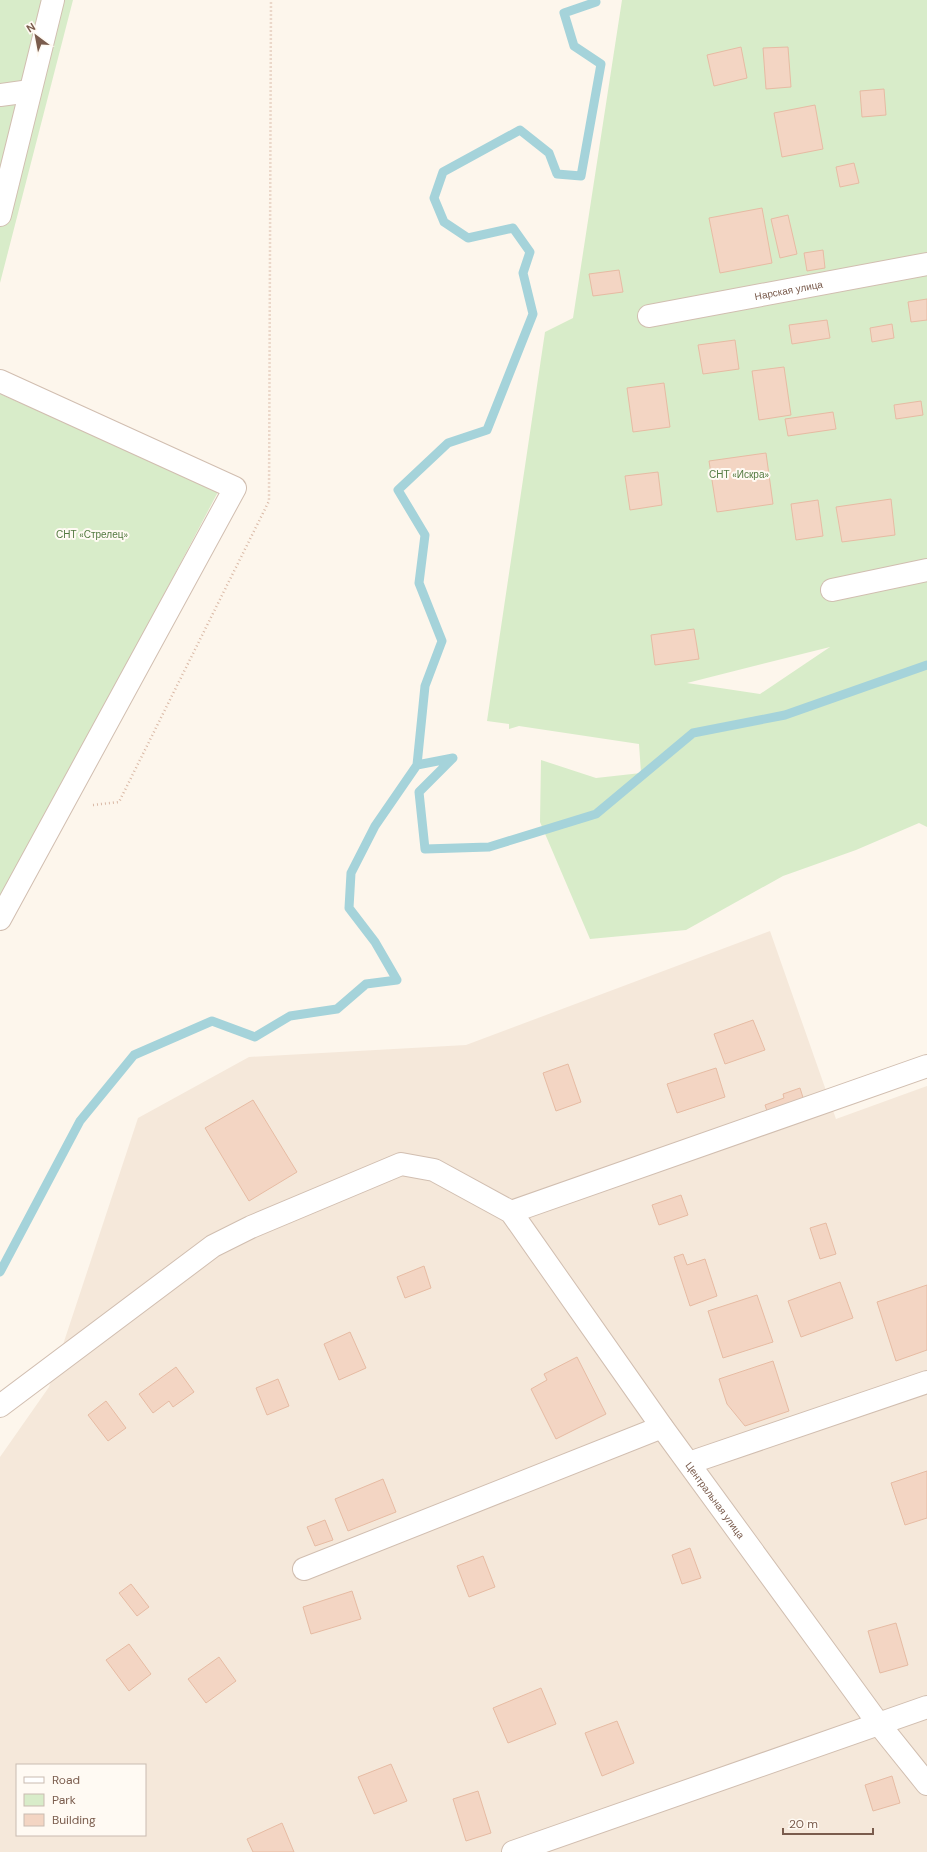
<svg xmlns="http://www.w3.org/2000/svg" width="927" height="1852" font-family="'DM Sans',sans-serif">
	<rect width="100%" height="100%" fill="#fdf6ec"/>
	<!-- residential -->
	<path fill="#f5e8da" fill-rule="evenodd" d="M770,931L836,1119L927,1086V1852H0V1457L49,1387L138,1118L249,1057L466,1045ZM17,1765H145V1835H17Z"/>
	<!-- green -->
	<path fill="#d8ecc9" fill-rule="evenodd" d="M0,0H73L0,283Z
		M622,0H927V827L919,823L856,850L783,876L686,930L590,939L540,822L541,760L596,778L641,773L639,744L519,726L509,729V724L487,721L545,332L573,318ZM830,647L760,694L687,683Z
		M0,394L219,490L0,906Z"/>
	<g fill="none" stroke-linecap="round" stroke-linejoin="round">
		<!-- stream -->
		<path stroke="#a5d3da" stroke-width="9" d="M417,765L453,758L419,792L425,849L489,847L596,814L693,733L785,715L927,665
			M0,1272L80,1121L134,1055L212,1021L255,1037L290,1016L337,1009L366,984L397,980L375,942L349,908L351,873L375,826L417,765L425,686L442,641L419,583L425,535L398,490L448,443L487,430L533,314L523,273L530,252L513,228L468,238L444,222L434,198L443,172L520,130L549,153L557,174L581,176L601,64L574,46L564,13L596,2L595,0"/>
	</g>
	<!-- building -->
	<path fill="#f3d5c3" stroke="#e6bba3" d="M741,47L747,78L714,86L707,55Z
		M788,47L791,87L766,89L763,48Z
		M884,89L886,115L862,117L860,91Z
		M815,105L823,149L782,157L774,113Z
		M854,163L859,183L840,187L836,167Z
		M762,208L772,263L720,273L709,218Z
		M788,215L797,254L780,258L771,219Z
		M823,250L825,268L807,271L804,253Z
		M619,270L623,292L593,296L589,274Z
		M927,299V320L911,322L908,302Z
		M827,320L830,338L792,344L789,325Z
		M892,324L894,338L872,342L870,328Z
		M735,340L739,369L703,374L698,345Z
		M784,367L791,415L759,420L752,371Z
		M664,383L670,427L633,432L627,388Z
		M921,401L923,415L896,419L894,405Z
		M833,412L836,429L788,436L785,419Z
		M766,453L773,504L717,512L709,461Z
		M658,472L662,505L630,510L625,476Z
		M891,499L895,535L842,542L836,507Z
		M818,500L823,536L796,540L791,504Z
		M694,629L699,659L655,665L651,635Z
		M753,1020L765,1050L725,1064L714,1034Z
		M568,1064L581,1102L556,1111L543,1073Z
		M716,1068L725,1097L677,1113L667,1084Z
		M800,1088L806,1107L770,1120L765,1105L784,1098L783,1094Z
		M253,1100L297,1172L249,1201L205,1128Z
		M681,1195L688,1215L659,1225L652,1205Z
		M826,1223L836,1254L820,1259L810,1228Z
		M683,1254L687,1265L705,1259L717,1296L690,1306L674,1257Z
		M424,1266L431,1288L405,1298L397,1277Z
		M840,1282L853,1318L801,1337L788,1301Z
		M927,1285V1350L896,1361L877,1302Z
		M757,1295L773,1342L723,1358L708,1311Z
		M350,1332L366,1368L339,1380L324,1344Z
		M577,1357L606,1414L556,1439L531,1389L547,1380L544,1374Z
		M773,1361L789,1411L745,1426L727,1404L719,1379Z
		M176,1367L194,1392L173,1407L169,1401L153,1413L139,1394Z
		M278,1379L289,1406L267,1415L256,1388Z
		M106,1401L126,1428L108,1441L88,1415Z
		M927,1471V1518L905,1525L891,1483Z
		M383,1479L396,1512L348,1531L335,1499Z
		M325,1520L333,1540L315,1546L307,1527Z
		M690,1548L701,1578L682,1584L672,1555Z
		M483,1556L495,1587L469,1597L457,1566Z
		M131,1584L149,1607L137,1616L119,1593Z
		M352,1591L361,1619L311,1634L303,1607Z
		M896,1623L908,1665L880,1673L868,1631Z
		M129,1644L151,1674L129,1691L106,1660Z
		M219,1657L236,1681L206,1703L188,1679Z
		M541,1688L556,1724L508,1743L493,1708Z
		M617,1721L634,1763L602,1776L585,1733Z
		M391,1764L407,1801L374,1814L358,1777Z
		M892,1776L900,1803L873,1811L865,1785Z
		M478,1791L491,1833L466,1841L453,1799Z
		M282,1823L294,1852H253L247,1839Z"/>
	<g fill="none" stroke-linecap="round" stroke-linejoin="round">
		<defs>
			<g id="minor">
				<path d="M0,95L30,91"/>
				<path d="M0,215L53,0"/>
				<path id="s1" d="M649,316L927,264"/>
				<path d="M0,381L235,488L0,919"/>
				<path d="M832,590L927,570"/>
				<path d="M511,1212L927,1066"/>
				<path id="s2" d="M0,1406L213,1246L251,1227L401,1164L434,1170L511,1212L662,1427L878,1723L927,1784"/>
				<path d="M689,1463L927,1382"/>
				<path d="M304,1569L662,1427"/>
				<path d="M513,1852L927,1707"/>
			</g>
		</defs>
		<!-- minor casing -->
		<use href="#minor" stroke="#d1beb0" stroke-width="24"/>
		<!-- path -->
		<path stroke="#d9b8a5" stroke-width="2.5" stroke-dasharray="1 3" stroke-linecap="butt" d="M93,805L119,802L269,501L271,0"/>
		<!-- minor -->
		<use href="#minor" stroke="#fff" stroke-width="22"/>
	</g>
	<g text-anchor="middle" stroke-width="4" stroke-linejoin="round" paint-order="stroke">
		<!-- street labels -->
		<g font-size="10" fill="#7a5c4d" stroke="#fffaf3">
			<text dy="4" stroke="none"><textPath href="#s1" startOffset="142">Нарская улица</textPath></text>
			<text dy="4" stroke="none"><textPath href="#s2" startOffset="946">Центральная улица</textPath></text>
		</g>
		<!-- park labels -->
		<g font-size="10" fill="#537a41" stroke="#fffaf3">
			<text x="739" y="478">СНТ «Искра»</text>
			<text x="92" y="538">СНТ «Стрелец»</text>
		</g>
	</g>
	<!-- legend -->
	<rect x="16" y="1764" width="130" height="72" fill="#fffaf3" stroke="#cabbb1"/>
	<rect x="24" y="1777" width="20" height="6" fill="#ffffff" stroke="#cabbb1"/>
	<text x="52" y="1784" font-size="12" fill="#7a5c4d">Road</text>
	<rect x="24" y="1794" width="20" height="12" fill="#d8ecc9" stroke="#cabbb1"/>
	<text x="52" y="1804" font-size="12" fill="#7a5c4d">Park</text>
	<rect x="24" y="1814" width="20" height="12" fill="#f3d5c3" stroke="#cabbb1"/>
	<text x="52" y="1824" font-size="12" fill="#7a5c4d">Building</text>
	<!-- north arrow -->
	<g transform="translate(36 36) rotate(328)" stroke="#fffaf3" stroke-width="3" paint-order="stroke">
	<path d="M0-3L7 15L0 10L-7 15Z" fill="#7a5c4d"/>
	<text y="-6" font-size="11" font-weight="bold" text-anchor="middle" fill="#7a5c4d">N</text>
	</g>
	<!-- scale -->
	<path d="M783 1828v6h90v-6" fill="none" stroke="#7a5c4d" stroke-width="2"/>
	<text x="789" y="1828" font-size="12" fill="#7a5c4d" stroke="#fffaf3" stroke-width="3" paint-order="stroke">20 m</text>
</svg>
